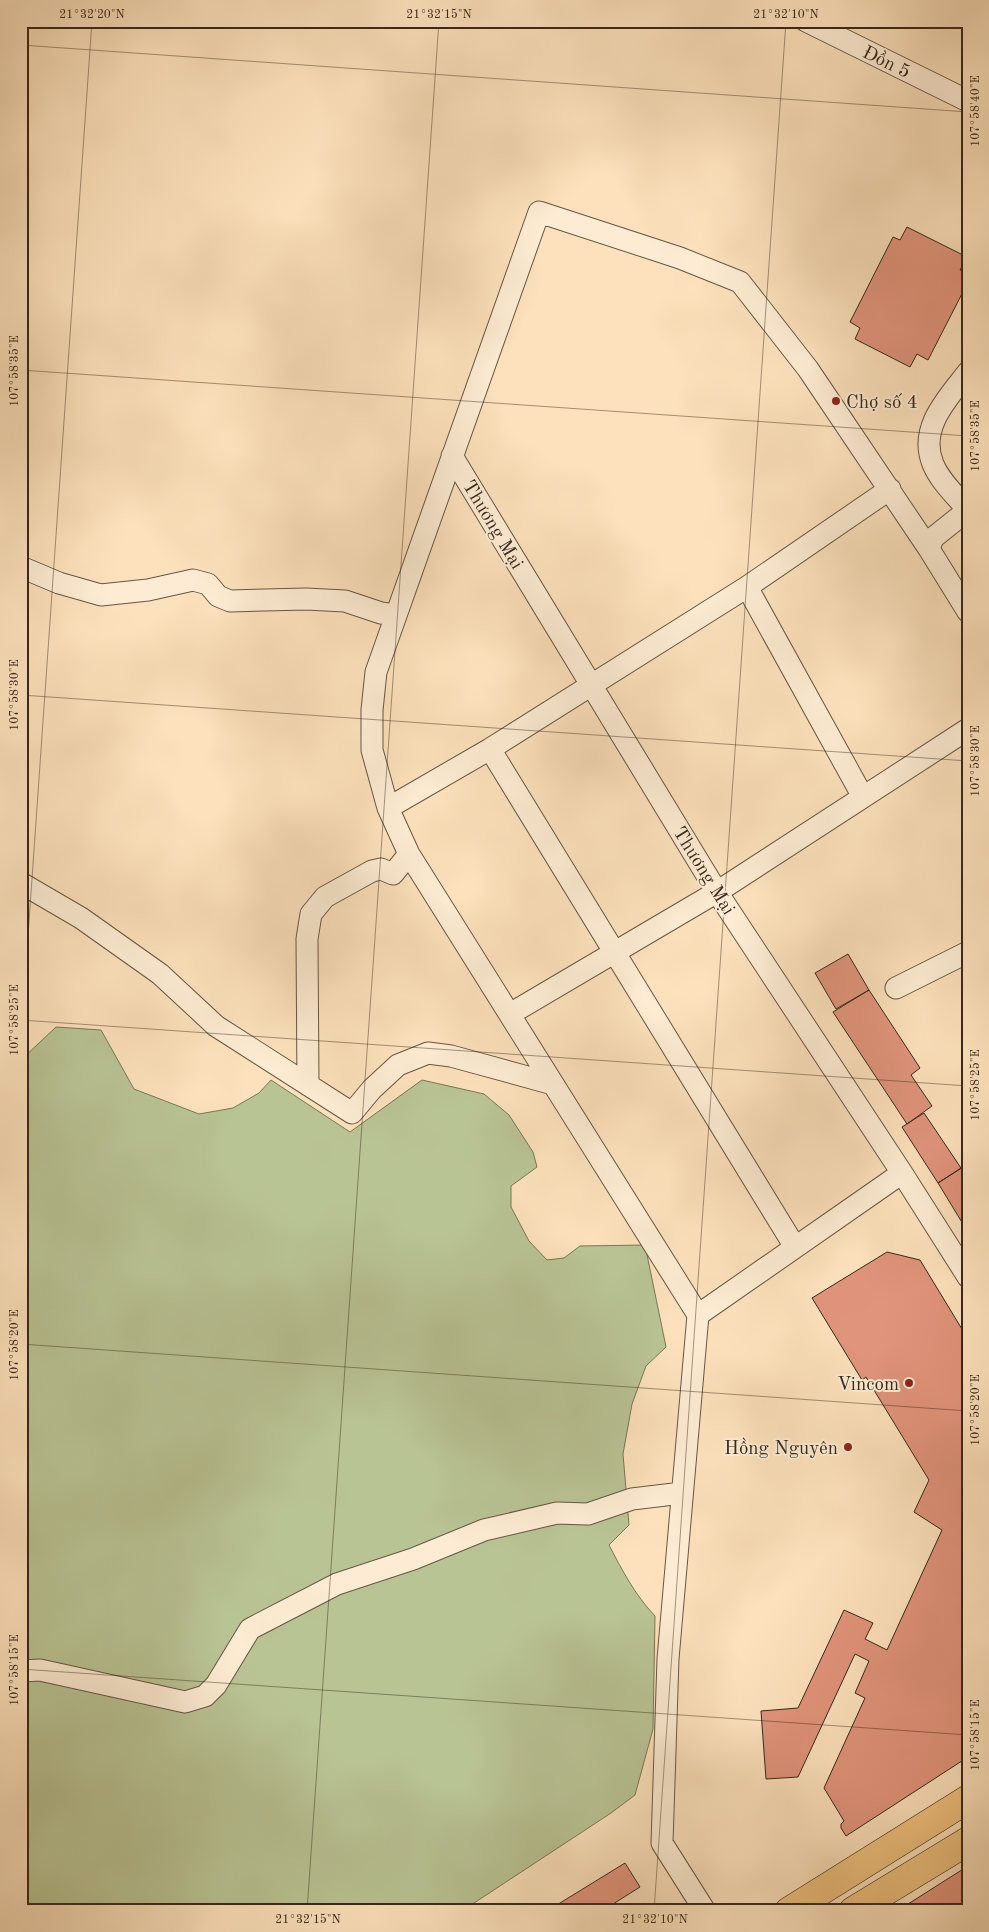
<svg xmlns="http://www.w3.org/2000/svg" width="989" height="1932" font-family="'Old Standard TT',serif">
	<rect width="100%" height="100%" fill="#fce1bc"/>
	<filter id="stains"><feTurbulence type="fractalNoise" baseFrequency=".004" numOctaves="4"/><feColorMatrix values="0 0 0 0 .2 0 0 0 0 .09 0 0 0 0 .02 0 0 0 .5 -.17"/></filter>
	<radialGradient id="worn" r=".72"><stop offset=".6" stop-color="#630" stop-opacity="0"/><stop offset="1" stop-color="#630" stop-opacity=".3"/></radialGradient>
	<!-- green -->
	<path fill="#b9c495" stroke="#777658" d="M56,1027L101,1030L134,1089L199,1114L233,1108L259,1093L271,1080L350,1132L422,1080L484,1094L509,1115L533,1152L537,1167L511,1186V1207L529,1241L547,1260L564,1258L580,1246L645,1245L666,1347L646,1366L632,1404L623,1454L629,1525L609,1545C622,1570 635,1595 655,1616L653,1729L635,1795L611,1813L468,1907L467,1911H28L21,1908V1060Z"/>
	<!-- building -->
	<path fill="#e1947c" stroke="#35281b" d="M907,227L967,257L960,270L968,274V282L928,360L917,354L910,367L855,339L860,328L850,322L893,237L900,240Z
		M848,954L869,990L836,1009L815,973Z
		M869,990L920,1068L911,1075L932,1106L907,1124L833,1012Z
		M924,1113L961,1168L938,1183L902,1127Z
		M968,1164V1221L963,1224L938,1183Z
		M887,1252L920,1260L968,1339V1757L846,1836L841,1828V1824L844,1821L824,1788L865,1698L855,1693L869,1661L855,1654L798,1777L766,1779L761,1711L798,1708L844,1610L873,1623L865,1639L887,1650L942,1530L914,1512L929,1480L866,1377L862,1380L812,1298Z
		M625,1863L640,1887L602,1911H547Z
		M968,1866V1911H897Z"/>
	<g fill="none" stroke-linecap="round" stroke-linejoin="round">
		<defs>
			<path id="minor" d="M806,21L968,101
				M968,372C948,398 918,428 933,464C940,481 956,496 968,510
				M452,456L717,892L902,1173L968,1277
				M968,510L933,538L929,549L968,612
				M21,567L59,583L101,595L148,590L193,580L208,584L218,596L230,601L306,599L345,601L381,613L396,615
				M747,587L863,797
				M490,749L795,1247
				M388,808L490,749L747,587L890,489
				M21,883L81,918L160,974L216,1026L352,1113L372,1089L398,1065L428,1053L451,1056L553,1084
				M896,988L968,952
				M510,1014L717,892L968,729
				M308,1085L307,939L311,914L325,897L372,871L381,869L393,874L409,854
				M698,1315L902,1173
				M21,1671L40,1670L185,1702L205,1696L216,1685L250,1629L337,1584L413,1559L484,1530L557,1513L588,1514L632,1499L682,1493
				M705,1911L662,1843L668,1659L698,1315L409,854L388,808L372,750V710L376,672L539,212L680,258L740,282L808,369L929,549"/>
			<path id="highway" d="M789,1911L968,1799
				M853,1911L968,1841"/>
		</defs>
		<!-- minor casing -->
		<use href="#minor" stroke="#675643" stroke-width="23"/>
		<!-- highway casing -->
		<use href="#highway" stroke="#35281b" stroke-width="29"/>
		<!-- minor -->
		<use href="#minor" stroke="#fdecd3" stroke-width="21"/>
		<!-- highway -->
		<use href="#highway" stroke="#eec07e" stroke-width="28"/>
	</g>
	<!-- ticks -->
	<path fill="none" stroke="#35281b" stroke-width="1" stroke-opacity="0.45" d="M21,45L968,112M21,370L968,436M21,695L968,761M21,1020L968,1086M21,1036L92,21M21,1344L968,1411M21,1669L968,1735M307,1911L439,21M654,1911L786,21"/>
	<!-- markers -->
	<g fill="#8f2418" stroke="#fdecd3" stroke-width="2">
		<circle cx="836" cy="401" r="5"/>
		<circle cx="909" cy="1383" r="5"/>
		<circle cx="848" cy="1447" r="5"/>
	</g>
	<g text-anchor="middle" stroke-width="4" stroke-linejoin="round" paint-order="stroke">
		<!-- street labels -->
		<g font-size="19" fill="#35281b" stroke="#fdecd3">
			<text transform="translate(887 61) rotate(26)" y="7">Đồn 5</text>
			<text transform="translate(494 524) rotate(59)" y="7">Thương Mại</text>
			<text transform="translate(705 870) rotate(58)" y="7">Thương Mại</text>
		</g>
		<!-- poi labels -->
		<g font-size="19" fill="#35281b" stroke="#fdecd3" text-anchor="end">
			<text x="846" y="408" text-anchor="start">Chợ số 4</text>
			<text x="899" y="1390">Vincom</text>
			<text x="838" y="1454">Hồng Nguyên</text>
		</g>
	</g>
	<!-- margin -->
	<rect width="989" height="1932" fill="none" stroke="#fce1bc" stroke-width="55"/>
	<rect x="28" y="28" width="934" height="1876" fill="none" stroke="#35281b" stroke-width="2"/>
	<g font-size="12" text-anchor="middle" fill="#35281b">
		<text x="92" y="18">21°32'20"N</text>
		<text x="439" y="18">21°32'15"N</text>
		<text x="786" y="18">21°32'10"N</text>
		<text transform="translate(975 111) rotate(-90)" y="4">107°58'40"E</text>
		<text transform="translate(14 371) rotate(-90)" y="4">107°58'35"E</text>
		<text transform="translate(975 436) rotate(-90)" y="4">107°58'35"E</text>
		<text transform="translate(14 695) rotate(-90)" y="4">107°58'30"E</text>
		<text transform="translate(975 761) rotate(-90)" y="4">107°58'30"E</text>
		<text transform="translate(14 1020) rotate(-90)" y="4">107°58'25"E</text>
		<text transform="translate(975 1085) rotate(-90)" y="4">107°58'25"E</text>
		<text transform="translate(14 1345) rotate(-90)" y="4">107°58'20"E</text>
		<text transform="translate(975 1410) rotate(-90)" y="4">107°58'20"E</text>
		<text transform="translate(14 1670) rotate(-90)" y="4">107°58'15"E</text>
		<text transform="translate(975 1735) rotate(-90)" y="4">107°58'15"E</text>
		<text x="308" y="1923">21°32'15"N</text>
		<text x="655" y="1923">21°32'10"N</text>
	</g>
	<rect width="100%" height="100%" filter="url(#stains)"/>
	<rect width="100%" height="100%" fill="url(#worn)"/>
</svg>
